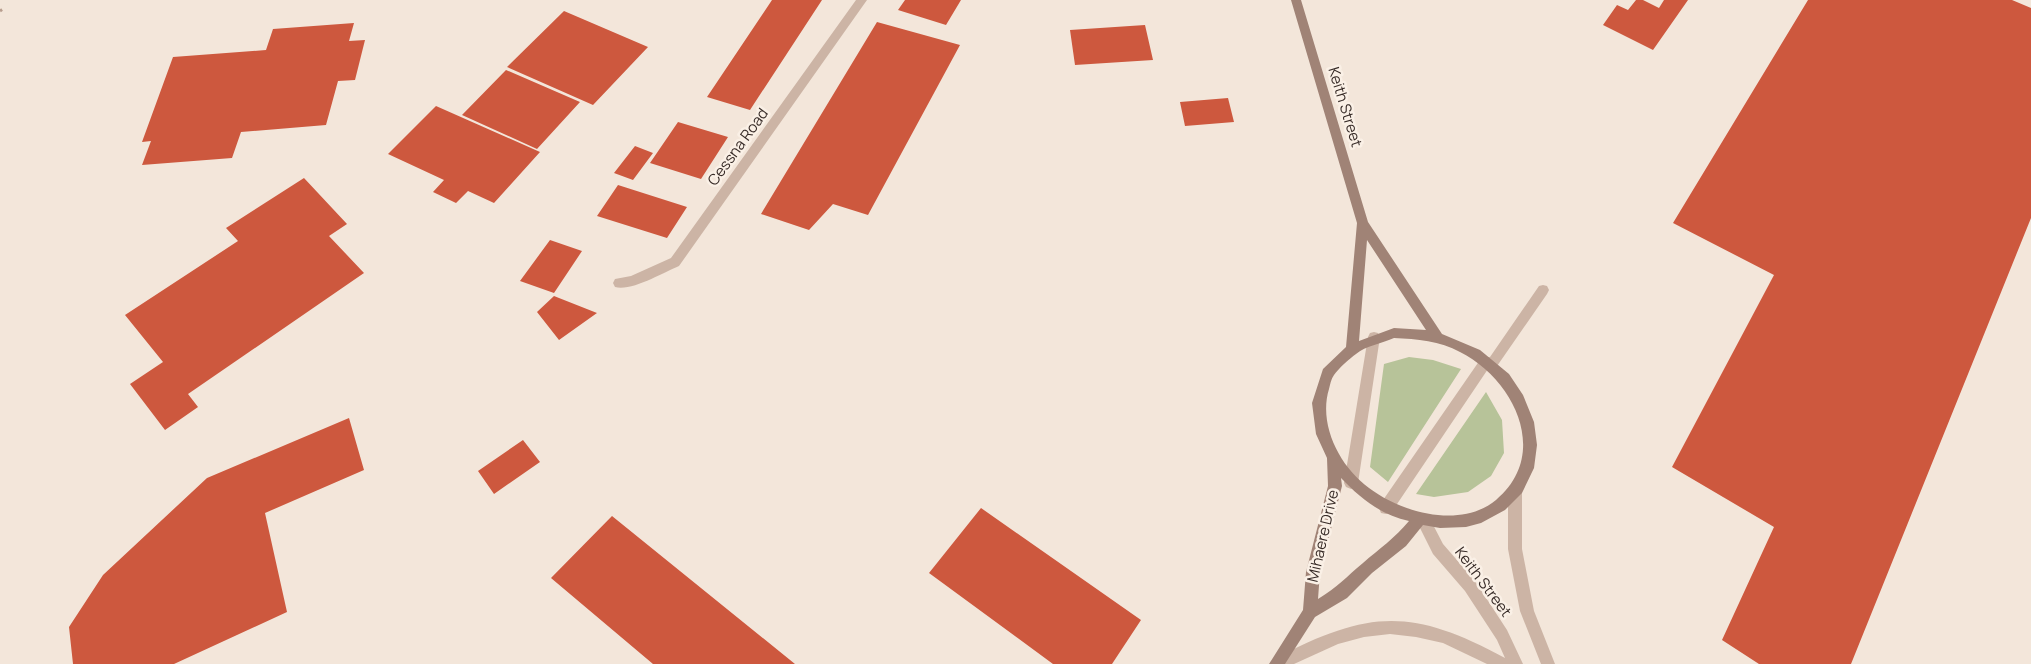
<svg xmlns="http://www.w3.org/2000/svg" width="2031" height="664" font-family="Manrope,sans-serif">
	<rect width="100%" height="100%" fill="#f3e6da"/>
	<!-- green -->
	<path fill="#b7c399" d="M1409,357L1433,360L1461,369L1388,482L1370,467L1384,364Z
		M1486,392L1502,420L1504,453L1491,476L1468,492L1434,497L1416,494Z"/>
	<!-- building -->
	<path fill="#cd583e" d="M772,0H822L750,110L707,97Z
		M905,0H961L946,25L898,10Z
		M1636,0H1643L1659,8L1664,0H1688L1653,50L1603,25L1617,5L1628,10Z
		M1808,0H2012L2031,8V218L1851,664H1759L1722,640L1774,527L1672,467L1774,275L1673,223Z
		M564,11L648,47L593,105L507,67Z
		M877,22L960,45L868,215L833,204L809,230L761,214Z
		M354,23L349,41L365,40L355,80L338,81L326,125L241,132L232,158L142,165L151,141L142,142L173,57L266,50L273,29Z
		M1145,25L1153,60L1075,65L1070,30Z
		M506,70L580,102L537,149L462,115Z
		M1228,98L1234,122L1185,126L1180,102Z
		M436,106L540,152L494,203L468,191L456,203L433,192L444,180L388,154Z
		M678,122L728,137L701,179L650,163Z
		M635,146L653,153L633,180L614,173Z
		M304,178L347,224L329,236L364,273L188,394L198,407L165,430L130,384L163,362L125,315L238,241L226,228Z
		M618,185L687,207L667,238L597,216Z
		M550,240L582,251L554,293L520,281Z
		M554,296L559,298L597,313L559,340L537,312Z
		M349,418L364,470L265,513L287,612L174,664H73L69,627L103,575L207,478Z
		M523,440L540,462L494,494L478,471Z
		M981,508L1141,620L1112,664H1053L929,573Z
		M612,516L795,664H653L551,578Z"/>
	<g fill="none" stroke-linecap="round" stroke-linejoin="round">
		<!-- path -->
		<path stroke="#b89e8f" stroke-width="3" stroke-dasharray="2.5 2.5" stroke-linecap="butt" d="M0,11L3,9"/>
		<!-- service -->
		<path fill="#ccb4a5" fill-rule="evenodd" d="M1543,285L1547,286L1549,290L1547,294L1495,369H1488L1391,513L1386,514L1381,513L1379,508L1381,503L1482,357H1490L1539,286Z
			M1374,332L1378,333L1380,337L1358,483L1356,487L1351,489L1346,487L1344,483L1368,337L1370,333Z"/>
		<!-- minor -->
		<path fill="#ccb4a5" fill-rule="evenodd" d="M856,0H867L679,266C664,272 631,292 615,287L613,283L615,279L631,276L671,258Z"/>
		<!-- tertiary -->
		<path fill="#ccb4a5" fill-rule="evenodd" d="M1515,486L1520,488L1522,492V549L1534,611L1555,664H1541L1520,611L1508,549V492L1510,488Z
			M1423,513L1428,515L1443,544L1475,581L1507,630L1523,664H1487L1443,643L1416,637L1390,634L1364,637L1338,644L1294,664H1272L1274,659C1368,610 1411,607 1505,658L1497,640L1465,591L1433,554L1416,520L1418,515Z"/>
		<!-- secondary -->
		<path fill="#a08376" fill-rule="evenodd" d="M1291,0H1301L1368,222L1442,334L1480,350L1509,374L1523,395L1534,422L1537,445L1534,468L1522,493L1505,510L1481,523L1466,527L1440,528L1423,525L1406,546L1372,573L1347,598L1315,617L1285,664H1269L1303,610L1306,572L1328,486L1327,458L1316,434L1312,403L1323,369L1346,347L1357,223ZM1367,240L1426,330L1394,328L1359,341ZM1394,338C1417,339 1440,341 1460,352C1514,379 1551,454 1496,500C1461,529 1402,513 1369,488C1340,467 1318,425 1329,389C1330,385 1331,379 1334,375C1339,368 1349,359 1356,354C1365,346 1383,343 1394,338ZM1341,478C1360,498 1381,515 1409,521C1395,538 1379,549 1363,563C1346,577 1338,587 1318,599L1320,572L1342,486Z"/>
	</g>
	<g text-anchor="middle" stroke-width="5" stroke-linejoin="round" paint-order="stroke">
		<!-- street labels -->
		<g font-size="15" fill="#372b27" stroke="#faf0e6">
			<text transform="translate(1345 107) rotate(73)" y="5">Keith Street</text>
			<text transform="translate(738 147) rotate(-54)" y="5">Cessna Road</text>
			<text transform="translate(1323 536) rotate(-77)" y="5">Mihaere Drive</text>
			<text transform="translate(1483 582) rotate(53)" y="5">Keith Street</text>
		</g>
	</g>
</svg>
